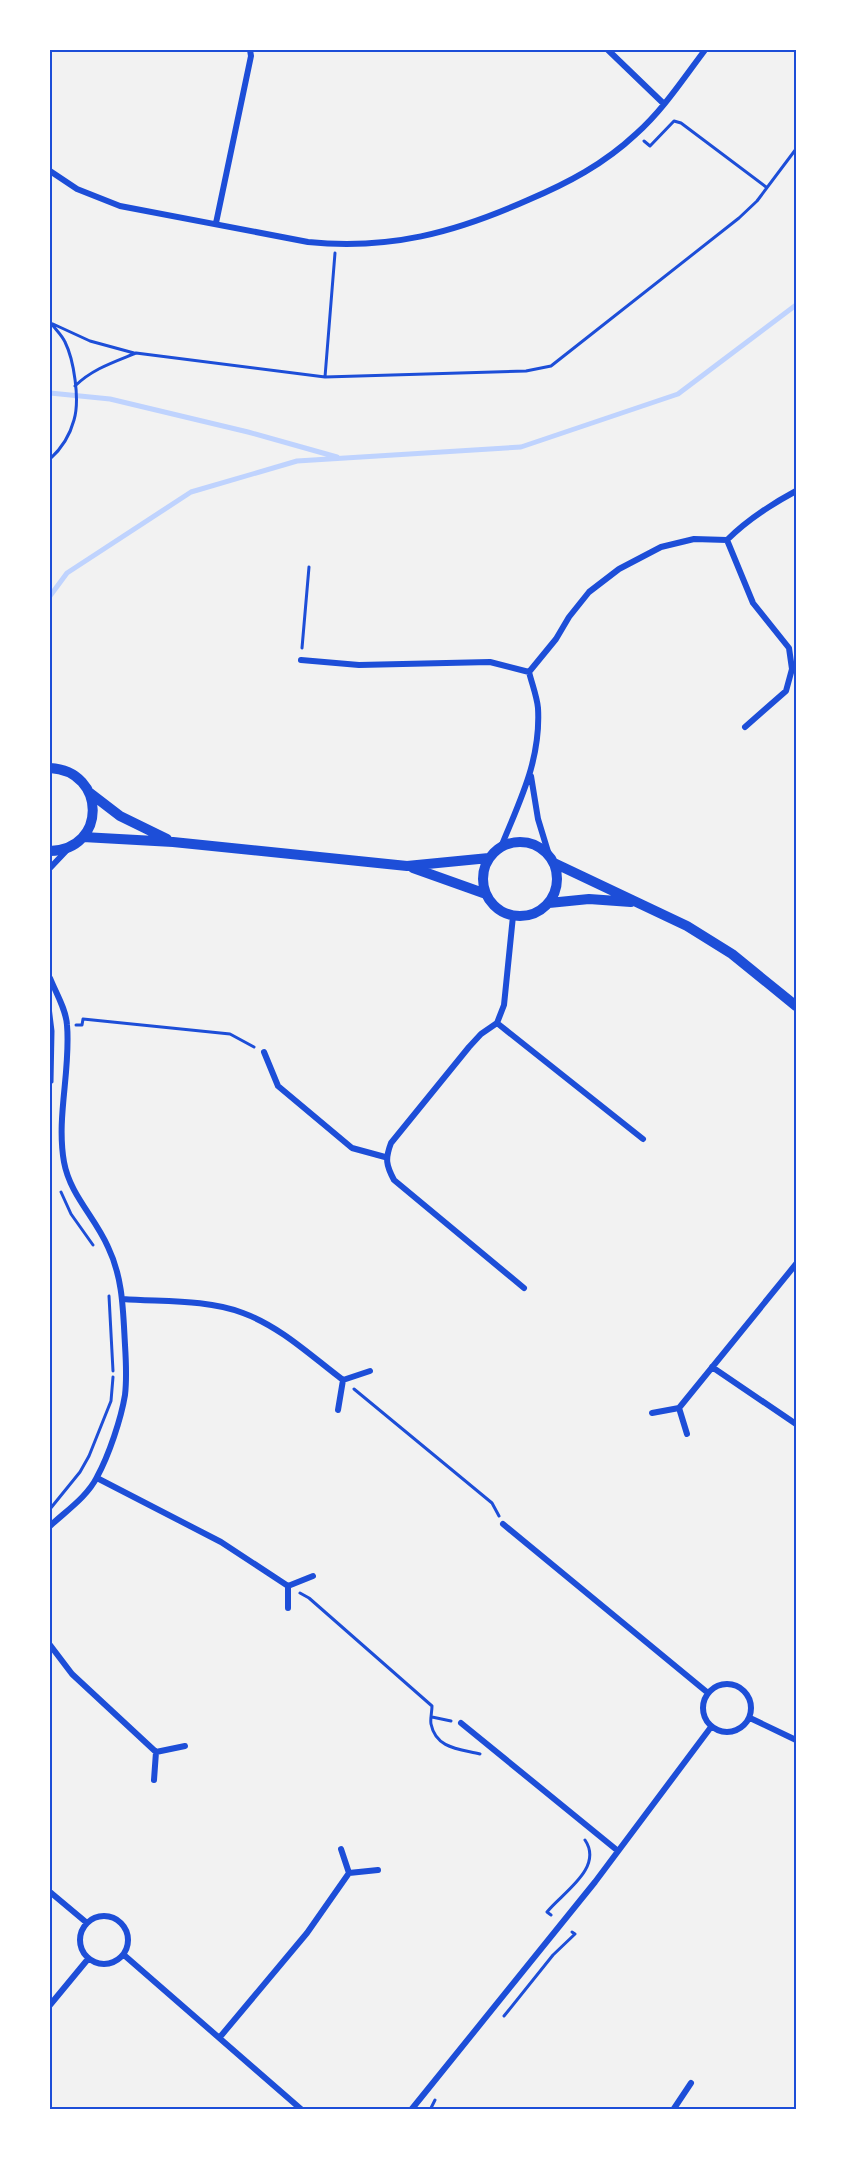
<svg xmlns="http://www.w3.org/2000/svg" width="846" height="2159" font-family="'Alegreya Sans',sans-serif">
	<rect width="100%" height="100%" fill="#f2f2f2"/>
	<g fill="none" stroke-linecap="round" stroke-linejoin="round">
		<!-- stream -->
		<path stroke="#bfd3fe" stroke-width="5" d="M50,393L110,399L248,432L337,457
			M50,596L67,573L191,492L297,461L521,447L678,394L796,305"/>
		<!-- path -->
		<path stroke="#1d4ed8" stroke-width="3" d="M644,141L650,146L674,121L681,123L766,187
			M53,324L90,341L134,353
			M325,377L335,253
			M75,386C92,369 114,362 136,353L325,377L526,371L551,366L739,218L757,201L796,149
			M50,459C61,449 70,435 74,420C80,400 74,360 65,342C62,335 55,329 51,323
			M302,648L309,567
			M50,1007L53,1031L52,1082
			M76,1025H82L83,1019L230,1034L254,1047
			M61,1192L71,1214L93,1245
			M109,1296L113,1371
			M354,1389L492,1503L499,1516
			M50,1509L80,1472L89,1456L111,1401L113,1377
			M300,1593L309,1598L432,1706C432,1712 430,1719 431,1724C436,1749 460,1749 480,1754
			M432,1717L451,1721
			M551,1915L547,1912C562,1893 604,1868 585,1840
			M504,2016L553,1955L575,1934L572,1932
			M430,2110L435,2100"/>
		<!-- minor -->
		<path stroke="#1d4ed8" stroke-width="6" d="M608,50L664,104
			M50,171L77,189L120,206L308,242C390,250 454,233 528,200C568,183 604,164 636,134C663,110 683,79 705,50
			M216,223L251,56L250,50
			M727,540L753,603L789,648L792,669L786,691L745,727
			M301,660L359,665L490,662L529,672
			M531,776L538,819L549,855
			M501,847C520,800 541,760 538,708C537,697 532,684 529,672L556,639L569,617L589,592L619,569L661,547L694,539L727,540C748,519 770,505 796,491
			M50,868L67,850
			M513,916L504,1005L497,1023L481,1034L469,1047L391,1143C385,1159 386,1165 394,1180L524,1288
			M50,978C56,993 66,1009 67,1025C71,1070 56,1117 64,1162C70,1195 95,1217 108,1247C123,1278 123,1310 125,1345C126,1361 127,1378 125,1395C121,1419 109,1455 97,1477C87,1497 66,1511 50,1526
			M497,1023L643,1139
			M264,1052L278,1086L352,1148L385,1157
			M123,1299C162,1302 206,1299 243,1313C281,1327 311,1356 343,1380
			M712,1367L796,1424
			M679,1408L796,1264
			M338,1410L343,1380L370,1371
			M652,1413L679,1408L687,1434
			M97,1478L221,1542L288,1586
			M503,1524L708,1693
			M288,1608V1586L313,1576
			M50,1645L72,1674L156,1752
			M703 1708a24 24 0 1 1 48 0a24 24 0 1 1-48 0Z
			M750,1718L796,1740
			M461,1723L618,1851
			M154,1780L156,1752L185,1746
			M341,1849L349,1873L378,1870
			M50,1892L87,1923
			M80 1940a24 24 0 1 1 48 0a24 24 0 1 1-48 0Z
			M124,1955L302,2110
			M50,2005L88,1959
			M220,2037L307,1933L349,1873
			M411,2110L595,1882L711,1727
			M673,2110L691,2083"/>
		<!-- tertiary -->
		<path stroke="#1d4ed8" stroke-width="10" d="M50,768C107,771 107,850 50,851
			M90,793L120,816L167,839
			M83,837L173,842L407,866L489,858
			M483 879a37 37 0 1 1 74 0a37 37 0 1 1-74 0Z
			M554,863L687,926L732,954L796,1006
			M413,868L486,894
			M549,903L589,899L631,902"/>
	</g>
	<!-- border -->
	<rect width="846" height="2159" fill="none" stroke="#ffffff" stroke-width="102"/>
	<rect x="51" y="51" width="744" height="2057" fill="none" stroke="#1d4ed8" stroke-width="2"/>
</svg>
